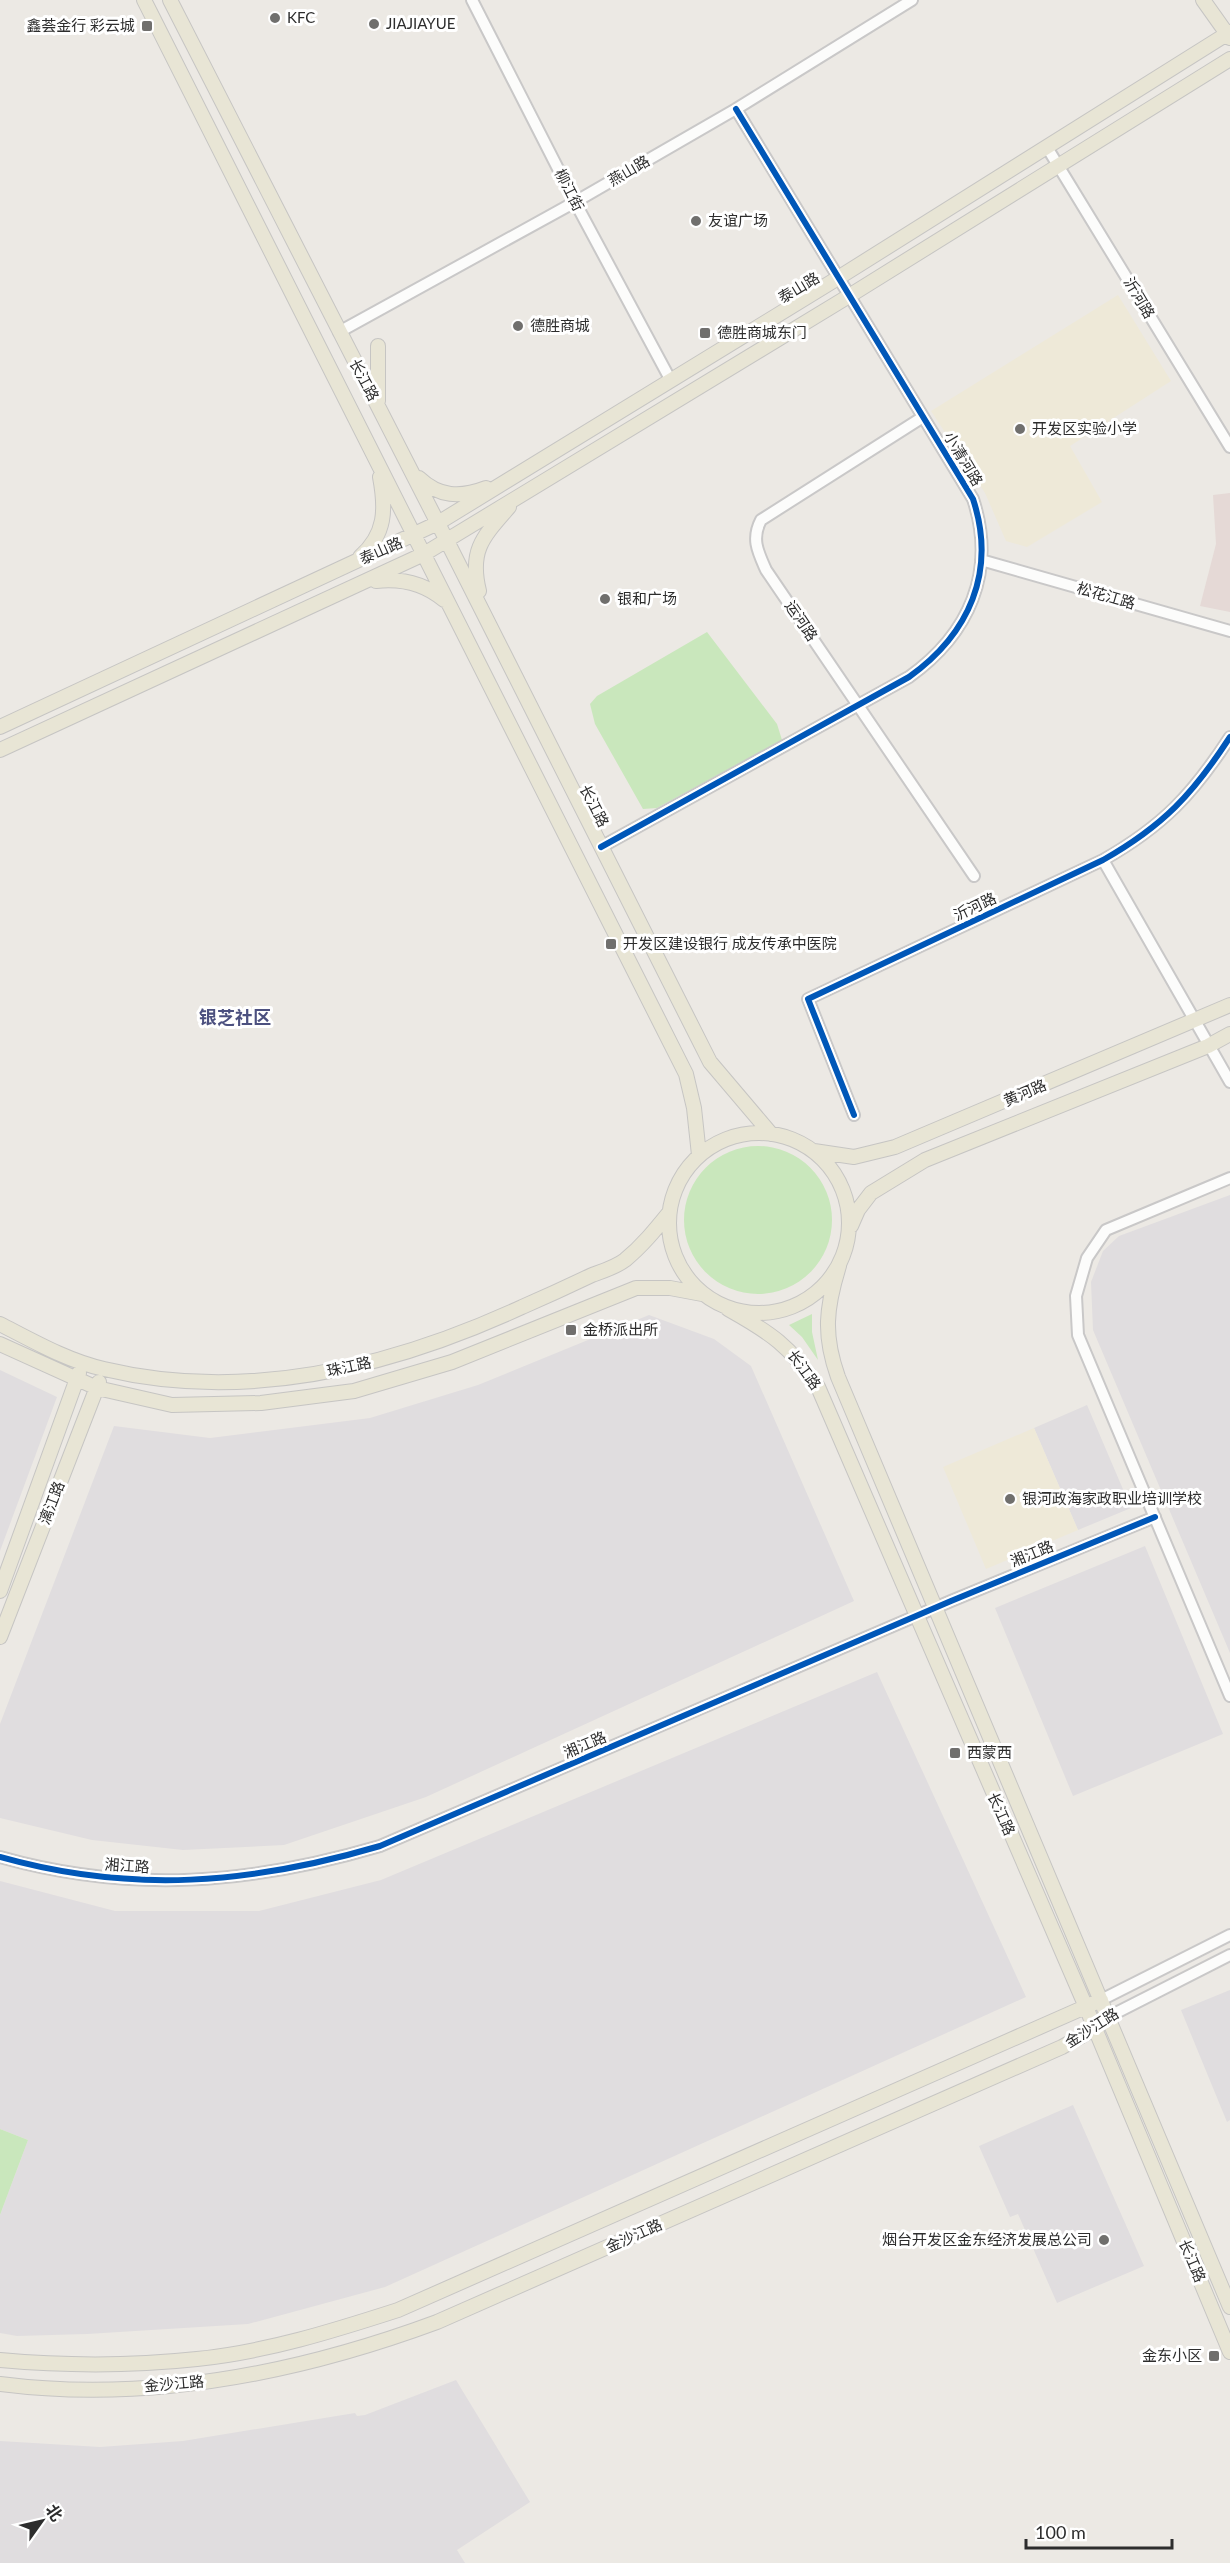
<svg xmlns="http://www.w3.org/2000/svg" width="1230" height="2563" font-family="Lato,'Noto Sans SC',sans-serif">
	<rect width="100%" height="100%" fill="#ece9e4"/>
	<!-- industrial -->
	<path fill="#e0dddf" d="M1230,1195V1653L1093,1330L1091,1282L1103,1251L1119,1236Z
		M649,1315L714,1339L751,1366L854,1601L426,1797L284,1845L183,1850L92,1840L0,1818V1724L114,1426L210,1438L370,1418L478,1385Z
		M0,1370L57,1397L0,1551Z
		M1087,1405L1131,1508L1078,1530L1034,1428Z
		M1145,1546L1223,1734L1073,1796L995,1608Z
		M877,1672L1026,1997L385,2287L248,2324L87,2334L17,2336L0,2333V2215L28,2140L0,2129V1881L115,1911H259L381,1880Z
		M1230,1990V2120L1227,2122L1181,2010Z
		M1073,2105L1144,2266L1057,2303L1018,2214L1010,2217L979,2146Z
		M456,2380L530,2502L457,2550L465,2563H0V2441L100,2447L183,2441L355,2413L357,2416L365,2415Z"/>
	<!-- education -->
	<path fill="#eee9d8" d="M1118,295L1171,381L1070,446L1102,502L1027,547L1006,541L985,493L931,411Z
		M1034,1428L1078,1530L986,1569L943,1467Z"/>
	<!-- medical -->
	<path fill="#e5d9d6" d="M1230,493V612L1200,606L1216,544L1213,495Z"/>
	<!-- green -->
	<path fill="#c9e7bc" d="M707,632L777,724L782,740L657,808L643,809L595,724L590,704L597,696Z
		M684 1220a74 74 0 1 1 148 0a74 74 0 1 1-148 0Z
		M812,1314V1332L818,1360L802,1337L789,1325Z
		M0,2129L28,2140L0,2215Z"/>
	<g fill="none" stroke-linecap="round" stroke-linejoin="round">
		<defs>
			<path id="minor" d="M472,0L575,202L670,379
				M1048,149L1230,447
				M339,332L575,202L736,109L912,0
				M923,417L761,520C751,539 758,552 766,570L974,876
				M981,560L1230,631
				M601,847L909,677C969,634 997,572 973,499L736,109
				M1103,860L1230,1082
				M854,1115L808,999L1103,860C1163,826 1193,794 1230,737
				M1230,1178L1106,1230L1087,1258L1076,1296L1078,1335L1230,1696
				M0,1857C131,1894 251,1884 380,1846L951,1601L1155,1517
				M1101,2000L1230,1935
				M1108,2017L1230,1955"/>
			<path id="major" d="M144,0L686,1074L694,1108L699,1155
				M170,0L447,541L710,1062L771,1134
				M1203,0L1230,38
				M378,401V346
				M419,478C439,497 460,498 486,488
				M360,557C386,534 386,509 380,477
				M376,581C402,578 424,583 444,600
				M479,591C469,550 483,537 509,507
				M0,727L438,523L838,278L1230,32
				M0,750L424,554L849,296L1230,59
				M669 1223a90 90 0 1 1 180 0a90 90 0 1 1-180 0Z
				M814,1151L854,1157L895,1147L1230,1005
				M851,1226L858,1210L871,1193L925,1160L1208,1046L1230,1034
				M839,1266C826,1308 823,1335 838,1377L1230,2307
				M728,1309C771,1333 790,1346 818,1387L1086,2007L1230,2352
				M0,1324C33,1341 68,1361 104,1369C246,1403 392,1367 522,1307C545,1297 569,1286 592,1275C603,1271 616,1267 625,1260C642,1246 655,1230 668,1214
				M0,1344L97,1388L172,1405L261,1403L354,1391L452,1362L636,1288H670L702,1294
				M0,1591L79,1373
				M0,1637L99,1382
				M0,2360C66,2366 132,2366 197,2359C266,2352 333,2331 398,2310L1101,2000
				M0,2384C148,2403 299,2373 437,2322L1062,2047L1094,2029L1108,2017"/>
		</defs>
		<!-- minor casing -->
		<use href="#minor" stroke="#c9c8c8" stroke-width="14"/>
		<!-- major casing -->
		<use href="#major" stroke="#c6c5c3" stroke-width="16"/>
		<!-- minor -->
		<use href="#minor" stroke="#fcfcfb" stroke-width="10"/>
		<!-- major -->
		<use href="#major" stroke="#e8e5d5" stroke-width="14"/>
		<defs>
			<path id="cycleway" d="M601,847L909,677C969,634 997,572 973,499L736,109
				M854,1115L808,999L1103,860C1163,826 1193,794 1230,737
				M0,1857C131,1894 251,1884 380,1846L951,1601L1155,1517"/>
		</defs>
		<!-- cycleway casing -->
		<use href="#cycleway" stroke="#fff" stroke-width="10"/>
		<!-- cycleway -->
		<use href="#cycleway" stroke="#0057b8" stroke-width="6"/>
	</g>
	<!-- markers -->
	<g fill="#706f6d" stroke="#fff" stroke-width="2">
		<circle cx="275" cy="18" r="6"/>
		<circle cx="374" cy="24" r="6"/>
		<rect x="141" y="20" width="12" height="12" rx="3"/>
		<circle cx="696" cy="221" r="6"/>
		<circle cx="518" cy="326" r="6"/>
		<rect x="699" y="327" width="12" height="12" rx="3"/>
		<circle cx="1020" cy="429" r="6"/>
		<circle cx="605" cy="599" r="6"/>
		<rect x="605" y="938" width="12" height="12" rx="3"/>
		<rect x="565" y="1324" width="12" height="12" rx="3"/>
		<circle cx="1010" cy="1499" r="6"/>
		<rect x="949" y="1747" width="12" height="12" rx="3"/>
		<circle cx="1104" cy="2240" r="6"/>
		<rect x="1208" y="2350" width="12" height="12" rx="3"/>
	</g>
	<g text-anchor="middle" stroke-width="6" stroke-linejoin="round" paint-order="stroke">
		<!-- poi labels -->
		<g font-size="15" fill="#2d2d2d" stroke="#fff" text-anchor="start">
			<text x="287" y="23">KFC</text>
			<text x="386" y="29">JIAJIAYUE</text>
			<text x="135" y="31" text-anchor="end">鑫荟金行 彩云城</text>
			<text x="708" y="226">友谊广场</text>
			<text x="530" y="331">德胜商城</text>
			<text x="717" y="338">德胜商城东门</text>
			<text x="1032" y="434">开发区实验小学</text>
			<text x="617" y="604">银和广场</text>
			<text x="623" y="949">开发区建设银行 成友传承中医院</text>
			<text x="583" y="1335">金桥派出所</text>
			<text x="1022" y="1504">银河政海家政职业培训学校</text>
			<text x="967" y="1758">西蒙西</text>
			<text x="1092" y="2245" text-anchor="end">烟台开发区金东经济发展总公司</text>
			<text x="1202" y="2361" text-anchor="end">金东小区</text>
		</g>
		<!-- street labels -->
		<g font-size="15" fill="#2d2d2d" stroke="#fff">
			<text transform="translate(629 171) rotate(-30)" y="5">燕山路</text>
			<text transform="translate(569 190) rotate(63)" y="5">柳江街</text>
			<text transform="translate(799 288) rotate(-31)" y="5">泰山路</text>
			<text transform="translate(1139 298) rotate(59)" y="5">沂河路</text>
			<text transform="translate(364 380) rotate(62)" y="5">长江路</text>
			<text transform="translate(963 459) rotate(59)" y="5">小清河路</text>
			<text transform="translate(381 551) rotate(-24)" y="5">泰山路</text>
			<text transform="translate(1106 596) rotate(16)" y="5">松花江路</text>
			<text transform="translate(801 621) rotate(56)" y="5">运河路</text>
			<text transform="translate(594 806) rotate(63)" y="5">长江路</text>
			<text transform="translate(975 907) rotate(-25)" y="5">沂河路</text>
			<text transform="translate(1025 1093) rotate(-23)" y="5">黄河路</text>
			<text transform="translate(349 1367) rotate(-12)" y="5">珠江路</text>
			<text transform="translate(804 1370) rotate(54)" y="5">长江路</text>
			<text transform="translate(52 1503) rotate(-69)" y="5">漓江路</text>
			<text transform="translate(1032 1554) rotate(-22)" y="5">湘江路</text>
			<text transform="translate(585 1745) rotate(-23)" y="5">湘江路</text>
			<text transform="translate(1001 1814) rotate(66)" y="5">长江路</text>
			<text transform="translate(127 1866) rotate(4)" y="5">湘江路</text>
			<text transform="translate(1092 2028) rotate(-32)" y="5">金沙江路</text>
			<text transform="translate(634 2236) rotate(-24)" y="5">金沙江路</text>
			<text transform="translate(1192 2261) rotate(67)" y="5">长江路</text>
			<text transform="translate(174 2384) rotate(-5)" y="5">金沙江路</text>
		</g>
		<!-- quarter labels -->
		<g font-size="18" font-weight="bold" fill="#4c507f" stroke="#fff">
			<text x="235" y="1024">银芝社区</text>
		</g>
	</g>
	<!-- north arrow -->
	<g transform="translate(42 2521) rotate(56)" stroke="#ffffff" stroke-width="4.5" paint-order="stroke">
	<path d="M0-4.5L10 22L0 15L-10 22Z" fill="#2d2d2d"/>
	<text y="-9" font-size="16" font-weight="bold" text-anchor="middle" fill="#2d2d2d">北</text>
	</g>
	<!-- scale -->
	<path d="M1026 2539v9h146v-9" fill="none" stroke="#2d2d2d" stroke-width="3"/>
	<text x="1035" y="2539" font-size="18" fill="#2d2d2d" stroke="#ffffff" stroke-width="4.5" paint-order="stroke">100 m</text>
</svg>
